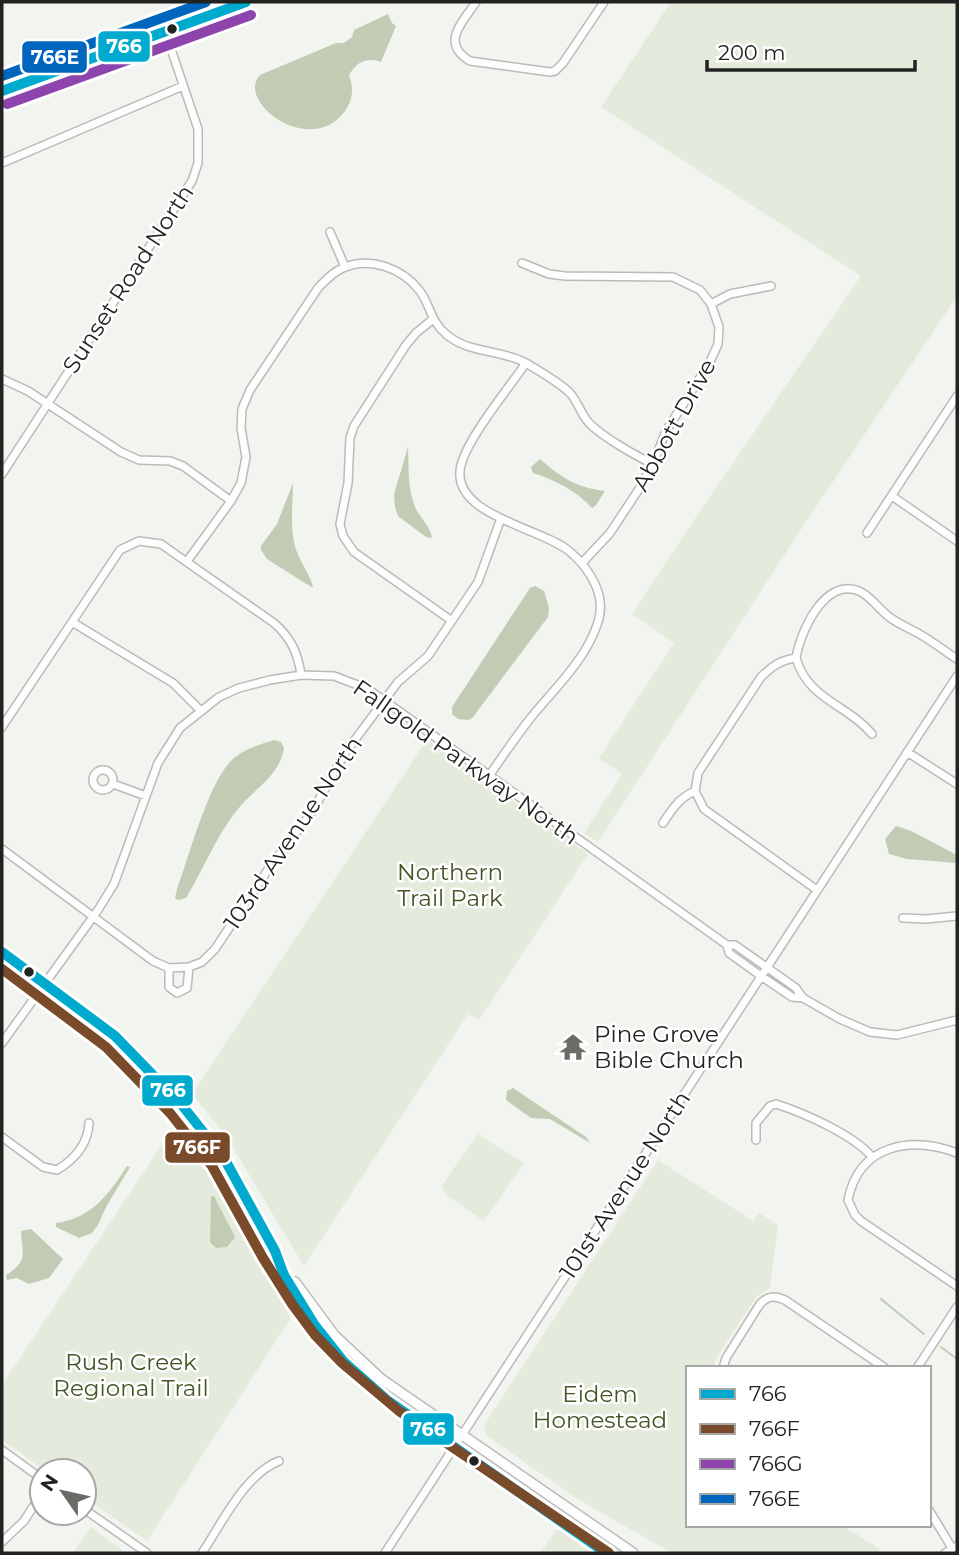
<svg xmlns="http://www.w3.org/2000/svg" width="959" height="1555" font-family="Montserrat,sans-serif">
	<rect width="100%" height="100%" fill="#f2f4ef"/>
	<!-- green -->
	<path fill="#e4eadc" d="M671,2H957V296L796,537L598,842L584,833L622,774L599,758L674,643L632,614L698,514L861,276L601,107Z
		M427,740L588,854L479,1020L468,1014L304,1266L226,1136L192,1094Z
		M177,1122C224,1181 263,1247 290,1319L147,1541L84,1497V1471H46L2,1440V1385Z
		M478,1134L524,1163L484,1221L445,1194L442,1185Z
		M658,1160L753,1221L759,1213L778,1225L770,1288L757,1296L716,1358L714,1368H688V1525H842L880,1549L877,1553H672L579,1500L486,1435L484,1425Z
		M559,1526L597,1553H540Z
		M91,1527L126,1553H73Z"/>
	<!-- water -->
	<path fill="#c2cbb4" d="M388,14L392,23L396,26L381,62C366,57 357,62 349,75C354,88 353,100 345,111C311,158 235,102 260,75L336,43H344L352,37L354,30Z
		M408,447C409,469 407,488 416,509C421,519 431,527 432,538L426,537L398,516L395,507L394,494Z
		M540,459C562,478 575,487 605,491L596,505L592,508C577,491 555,480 533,473L531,467Z
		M293,483C293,505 289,531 297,552C301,564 311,575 313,588L267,559L261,550V546L277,524Z
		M535,586L544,591L549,608L548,617L473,717L469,720L458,719L452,714V707L530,588Z
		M274,740L281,742L284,748C280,772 262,784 246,800C219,828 206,865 186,898L178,900L175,898L177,889C189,857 209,779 234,758C246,748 259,745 274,740Z
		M896,826L911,831L957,855V863L907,859L889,854L885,839Z
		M513,1088L586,1137L590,1143L550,1119L531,1118L506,1100L507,1091Z
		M127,1166L130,1167L106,1207L98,1225L92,1233L79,1238L56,1227V1223C91,1219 110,1193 127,1166Z
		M214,1196L235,1237L227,1247L216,1248L210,1242L211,1197Z
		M31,1229L63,1259L49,1278L29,1284L17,1278L7,1280L6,1275C29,1261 22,1254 21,1231Z"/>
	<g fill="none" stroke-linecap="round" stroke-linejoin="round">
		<!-- stream -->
		<path stroke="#c2cbb4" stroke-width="2" d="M881,1299L924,1334
			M941,1347L957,1359"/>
		<defs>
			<path id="minor" d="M476,2C462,23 440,43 470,61L550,72L555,71L563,63L604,2
				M2,91L246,2
				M2,163L183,86
				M330,232L345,267
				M522,263L549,274L565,276L673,277L700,290L711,304L719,327L718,344L710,362L666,431L653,464L639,489L610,533L582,563
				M711,304L730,294L771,286
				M432,320L416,333L406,345L354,426L350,438L348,483L340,524L343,536L354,552L452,621
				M2,379L28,391L121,452L139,460L170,461L183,466L231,501
				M2,474L192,181L198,163V129L165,31
				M892,496L957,541
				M867,533L957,396
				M188,560L231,501L241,483L246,457L241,428L242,409L250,390L318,288C326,280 333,272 343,268C369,256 402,268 419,290C431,305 429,320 447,335C470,354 500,349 526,363C539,371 559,382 570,393C578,402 581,415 590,424C603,437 636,456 653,464
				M72,622L173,683L200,710
				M796,658C808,700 847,704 872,734
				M2,727L120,550L139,541L161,544L274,623C291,638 298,653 301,675
				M907,752L957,784
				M93 780a10 10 0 1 1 20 0a10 10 0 1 1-20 0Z
				M489,776C502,757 515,738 529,720C552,691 585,661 597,625C602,612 601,597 595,584C589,571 580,560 569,551C541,528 456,516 460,471C462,444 509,388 526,363
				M113,784L146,796
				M695,791L704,809L817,890
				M663,823C672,809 679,798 695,791L698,773L761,677C772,666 781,660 796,658C800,633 824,577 859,591C871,596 880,611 892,619C901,625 911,629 921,635C933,642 945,651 957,659
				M2,849L153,961L169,968L189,967L202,962L215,949L269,868L312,812L345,753L398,682L428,656L478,582L501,518
				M903,918L926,919L957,916
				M727,945L729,953L761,976L792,997L803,998
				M169,968V987L177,993L187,988L189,967
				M2,1043L98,910L114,884L158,763L180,728L219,697L239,688L270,680L301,675L334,676L368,689L727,945H735L796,988L803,998L840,1019L870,1032L897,1035L957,1020
				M2,1137L43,1167L57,1170C75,1159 88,1144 89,1123
				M756,1140V1123L770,1106L776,1104C804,1113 854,1135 872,1157
				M957,1153C911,1136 859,1144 848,1200L855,1215L861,1221L957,1286
				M723,1368L726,1358L760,1304C768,1296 774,1295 785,1300L885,1368
				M917,1368L957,1307
				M2,1450L42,1479
				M84,1509L147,1553
				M929,1510L952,1548
				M2,1542L24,1521L42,1493
				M202,1553C223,1522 244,1475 279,1461
				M385,1553L957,676
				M945,1553L957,1546"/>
			<path id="major" d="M2,952L115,1036L181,1104L224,1158L244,1191L275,1251L284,1275L314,1324L344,1362L387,1400L606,1553
				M295,1282L334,1335L381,1379L633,1553"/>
		</defs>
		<!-- minor casing -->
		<use href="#minor" stroke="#babbb8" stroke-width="10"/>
		<!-- major casing -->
		<use href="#major" stroke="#babbb8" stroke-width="12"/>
		<!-- minor -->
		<use href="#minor" stroke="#fdfdfd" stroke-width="7"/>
		<!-- major -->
		<use href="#major" stroke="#fdfdfd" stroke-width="9"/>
		<defs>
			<path id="bus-1" d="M2,91L246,2
				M2,952L115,1036L181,1104L224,1158L275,1251L284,1275L314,1324L344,1362L387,1400L606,1553"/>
			<path id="bus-2" d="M2,969L106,1047L170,1113L212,1166L263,1258L292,1304L315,1335L342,1363L399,1411L609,1553"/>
			<path id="bus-3" d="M7,104L251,15"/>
			<path id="bus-4" d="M2,76L206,2"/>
		</defs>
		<!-- bus-1 casing -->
		<use href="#bus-1" stroke="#fff" stroke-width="16"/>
		<!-- bus-2 casing -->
		<use href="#bus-2" stroke="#fff" stroke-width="16"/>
		<!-- bus-3 casing -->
		<use href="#bus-3" stroke="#fff" stroke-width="16"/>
		<!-- bus-4 casing -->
		<use href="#bus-4" stroke="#fff" stroke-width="16"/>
		<!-- bus-1 -->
		<use href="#bus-1" stroke="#00a9ce" stroke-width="10"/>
		<!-- bus-2 -->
		<use href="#bus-2" stroke="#7a4b2a" stroke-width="10"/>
		<!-- bus-3 -->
		<use href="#bus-3" stroke="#8e44ad" stroke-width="10"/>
		<!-- bus-4 -->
		<use href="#bus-4" stroke="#0065bd" stroke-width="10"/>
	</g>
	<!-- icons -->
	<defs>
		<symbol id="temple-bare" viewBox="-9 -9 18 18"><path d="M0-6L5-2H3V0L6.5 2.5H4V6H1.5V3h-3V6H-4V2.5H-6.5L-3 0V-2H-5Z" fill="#6b6c68" stroke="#fff" stroke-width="2.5" paint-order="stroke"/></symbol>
	</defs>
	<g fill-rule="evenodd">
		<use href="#temple-bare" x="554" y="1028" width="38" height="38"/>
	</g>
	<!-- markers -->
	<g fill="#222320" stroke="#fff" stroke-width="2.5">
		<circle cx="172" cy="29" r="6"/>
		<circle cx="29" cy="972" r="6"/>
		<circle cx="474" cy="1461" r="6"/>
	</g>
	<g text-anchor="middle" stroke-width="5" stroke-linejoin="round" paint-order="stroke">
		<!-- street labels -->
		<g font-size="23" fill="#222320" stroke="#fff">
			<text transform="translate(128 279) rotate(-57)" y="8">Sunset Road North</text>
			<text transform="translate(674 425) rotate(-61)" y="8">Abbott Drive</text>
			<text transform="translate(466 762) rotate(35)" y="8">Fallgold Parkway North</text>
			<text transform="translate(293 833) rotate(-56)" y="8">103rd Avenue North</text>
			<text transform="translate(625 1185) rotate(-57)" y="8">101st Avenue North</text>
		</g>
		<!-- park labels -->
		<g font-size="23" fill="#455525" stroke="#fff">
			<text x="450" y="880">Northern<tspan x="450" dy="26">Trail Park</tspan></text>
			<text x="131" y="1370">Rush Creek<tspan x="131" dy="26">Regional Trail</tspan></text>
			<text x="600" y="1402">Eidem<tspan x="600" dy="26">Homestead</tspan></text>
		</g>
		<!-- poi labels -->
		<g font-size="23" fill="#222320" stroke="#fff" text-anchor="start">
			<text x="594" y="1042">Pine Grove<tspan x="594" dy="26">Bible Church</tspan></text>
		</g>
	</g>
	<g stroke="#fff" stroke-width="2.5">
		<rect x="97" y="30" width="54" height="33" rx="7" fill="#00a9ce"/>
		<rect x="21" y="40" width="67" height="34" rx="7" fill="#0065bd"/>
		<rect x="141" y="1074" width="53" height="33" rx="7" fill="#00a9ce"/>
		<rect x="164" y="1131" width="67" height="33" rx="7" fill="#7a4b2a"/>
		<rect x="402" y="1412" width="53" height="34" rx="7" fill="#00a9ce"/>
	</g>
	<g font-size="19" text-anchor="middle" font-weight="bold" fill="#fff">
		<text x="124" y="53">766</text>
		<text x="55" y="64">766E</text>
		<text x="168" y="1097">766</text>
		<text x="197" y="1154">766F</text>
		<text x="428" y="1436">766</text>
	</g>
	<!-- border -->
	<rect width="959" height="1555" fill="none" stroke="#222320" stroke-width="7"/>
	<!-- legend -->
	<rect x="686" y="1366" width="245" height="161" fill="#ffffff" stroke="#a7a7a6" stroke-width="2"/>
	<rect x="700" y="1389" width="35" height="10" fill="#00a9ce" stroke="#a7a7a6" stroke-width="2"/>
	<text x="749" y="1401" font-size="21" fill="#222320">766</text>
	<rect x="700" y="1424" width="35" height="10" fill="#7a4b2a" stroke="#a7a7a6" stroke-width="2"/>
	<text x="749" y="1436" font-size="21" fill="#222320">766F</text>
	<rect x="700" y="1459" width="35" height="10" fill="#8e44ad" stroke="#a7a7a6" stroke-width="2"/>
	<text x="749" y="1471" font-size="21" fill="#222320">766G</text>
	<rect x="700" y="1494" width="35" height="10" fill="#0065bd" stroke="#a7a7a6" stroke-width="2"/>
	<text x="749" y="1506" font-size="21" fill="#222320">766E</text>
	<!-- north arrow -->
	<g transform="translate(63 1492) rotate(304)"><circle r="33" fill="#ffffff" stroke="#a7a7a6" stroke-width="2"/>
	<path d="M0-5L12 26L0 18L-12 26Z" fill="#6b6c68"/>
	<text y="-10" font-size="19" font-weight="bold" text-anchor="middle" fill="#222320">N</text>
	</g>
	<!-- scale -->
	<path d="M707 60v10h208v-10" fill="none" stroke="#222320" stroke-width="3.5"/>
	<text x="718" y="60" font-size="21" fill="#222320" stroke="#ffffff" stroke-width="5" paint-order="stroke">200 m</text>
</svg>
